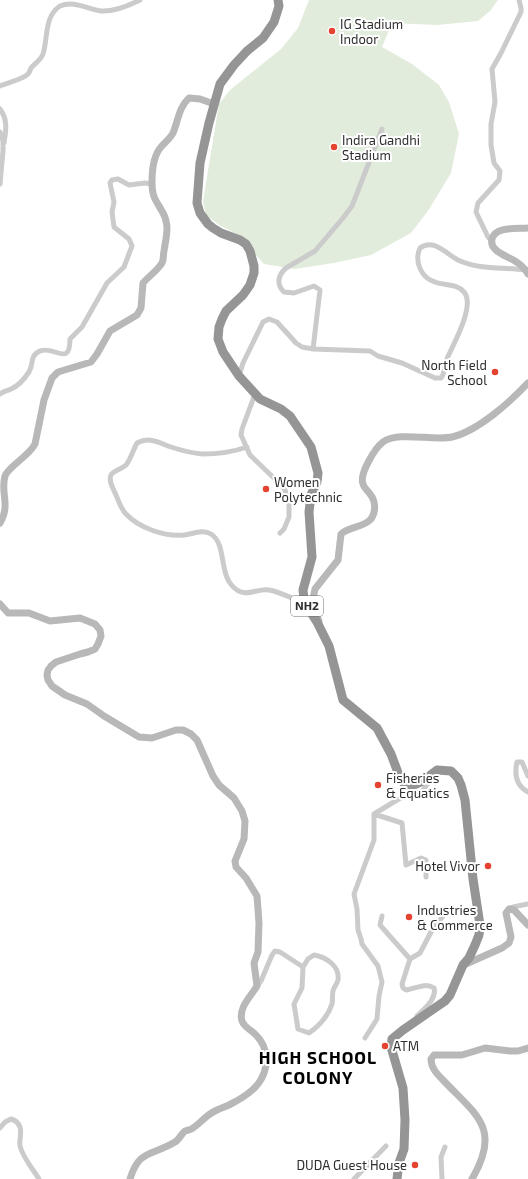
<svg xmlns="http://www.w3.org/2000/svg" width="528" height="1179" font-family="'Exo 2',sans-serif">
	<rect width="100%" height="100%" fill="#fff"/>
	<!-- green -->
	<path fill="#e2ecdc" d="M309,0H498L490,11L478,21L437,25L392,23L382,47L412,64L439,85L449,102L459,134L451,173L428,211L411,233L371,255L334,263L295,269L264,264L255,254L248,240L219,225L206,215L203,201L219,104L230,90L281,49L298,28Z"/>
	<g fill="none" stroke-linecap="round" stroke-linejoin="round">
		<!-- street -->
		<path stroke="#cbcbcb" stroke-width="5" d="M0,86C8,82 22,80 28,74C30,72 30,70 31,68C35,63 41,60 43,54C48,39 44,16 60,6C74,0 87,9 101,11C114,12 128,6 140,0
			M0,109C8,119 6,131 4,143
			M0,132L3,141V151L0,184
			M492,241L488,237L476,212L478,203L499,180L500,171L494,163L491,145V124L495,102L492,69L501,53L521,12V8L519,0
			M313,349L320,290L314,286L294,293L284,292C276,284 278,275 286,268L315,251L343,218L352,206L382,129
			M239,376L243,363L263,322L269,319L277,322L296,343L302,347L313,349L370,351L378,356L402,363L435,378H441C445,373 444,367 446,361C452,346 476,306 464,292C456,283 445,286 435,282C421,278 414,261 420,248C434,238 446,254 458,260C479,270 503,267 525,270
			M0,394C4,391 7,391 11,389C18,386 25,378 29,372C34,364 29,356 40,351C54,345 70,368 70,339L82,327L107,283L124,267L132,246L129,239L114,227L112,212L114,202L110,183L112,180L118,179L129,185L145,183L152,184
			M255,394L242,429L241,435L250,455L280,484L285,490L287,496L289,504V517L284,529L280,533
			M247,447C233,452 216,454 202,454C192,453 180,450 171,447C159,443 150,436 137,443C133,450 131,459 126,465C122,469 113,471 111,475C108,481 114,490 116,495C119,502 121,509 126,514C139,528 165,537 184,535C193,534 203,529 211,534C228,545 217,577 237,590C247,597 258,588 269,590C281,592 294,600 306,603
			M528,776L522,762H517C514,775 517,786 528,792
			M374,814L402,823L406,865L421,858L426,860V877
			M510,908L513,907L528,904
			M382,916L380,925L410,959
			M257,986L261,981L272,955L275,951L280,952L303,967L302,988L294,1004L298,1029L309,1033C319,1026 328,1016 332,1004C333,1000 332,995 333,991C334,987 337,984 338,980C340,966 326,957 314,955L308,959L303,967
			M417,1016C424,1009 437,999 434,988C425,982 415,989 406,990L403,988L402,984L410,959L420,953L431,932L446,912
			M365,1038L377,1019L379,996L382,982L378,966L362,944L361,939L358,930L357,909L354,894L374,840V814L402,797L421,793L431,779
			M0,1128L5,1122L11,1119C15,1120 18,1122 20,1127C22,1133 19,1140 20,1146C23,1158 33,1169 39,1179
			M354,1179L386,1146
			M442,1179L441,1157L445,1147"/>
		<!-- secondary -->
		<path stroke="#b8b8b8" stroke-width="7" d="M528,228C517,229 495,226 492,239C489,251 507,256 515,261C520,264 525,268 528,274
			M0,523C11,504 0,493 5,476C8,467 29,456 35,444L44,400L52,378L58,372L91,362L97,354L110,331L137,315L141,308L143,283C149,276 157,271 162,263C164,259 163,255 164,251C166,237 170,226 163,213C156,200 152,198 152,182C152,171 154,155 161,147C165,142 170,139 173,133C178,121 179,107 189,98L200,99L214,104
			M0,604L8,613H29L50,621L80,618L95,624L100,630L101,636L98,644L95,649L88,652L80,654L56,662L51,666L48,670L47,675L48,680L52,686L65,695L87,704L104,716L139,737L152,738L176,730H183L191,734L197,740L213,776L219,785L234,798L242,811L245,821L244,839L235,861L236,867L246,878L257,896L259,923L258,952L254,963L257,986C251,996 238,1008 242,1021C244,1027 251,1030 255,1034C269,1047 270,1068 258,1084C251,1093 239,1100 229,1105C222,1108 215,1110 210,1114C204,1118 199,1124 193,1128C191,1130 188,1130 185,1131C181,1134 179,1140 175,1142C152,1156 139,1149 130,1179
			M319,622L313,599L315,589L338,560L341,534C350,526 363,528 371,519C376,512 376,501 370,494C368,491 364,488 363,484C359,474 375,448 383,442C397,431 434,441 452,437C478,431 510,402 528,383
			M466,964L502,948L509,943L511,937L506,913L509,909L514,910L528,925
			M472,1179C502,1128 476,1115 443,1080C437,1074 431,1068 431,1059L434,1055H462L485,1048L510,1051H518L528,1048"/>
		<!-- highway -->
		<path stroke="#959595" stroke-width="9" d="M278,0L279,6L274,22L263,38L247,51L234,65L220,84L209,123L200,163L197,203L200,213L208,224L213,228L221,233L240,240L246,244L250,251L254,266V273L250,285L243,295L226,311L222,319L219,327L218,339L223,352L239,376L260,399L281,409L290,416L311,447L318,473L317,482L311,495L309,512L312,557L303,590L304,599L308,608L317,622L329,646L343,700L377,728L391,754L400,778L405,785L412,786L421,782L437,770L451,771L458,778L461,785L465,800L473,879L480,925L479,935L475,945L469,958L463,965L450,995L445,1001L403,1030L392,1039L391,1047L403,1088L405,1120L404,1149L399,1163L397,1179"/>
	</g>
	<!-- markers -->
	<g fill="#e54230" stroke="#fff" stroke-width="1.5">
		<circle cx="332" cy="31" r="4"/>
		<circle cx="334" cy="147" r="4"/>
		<circle cx="495" cy="372" r="4"/>
		<circle cx="266" cy="489" r="4"/>
		<circle cx="378" cy="785" r="4"/>
		<circle cx="488" cy="866" r="4"/>
		<circle cx="409" cy="917" r="4"/>
		<circle cx="385" cy="1046" r="4"/>
		<circle cx="415" cy="1165" r="4"/>
	</g>
	<g text-anchor="middle" stroke-width="4" stroke-linejoin="round" paint-order="stroke">
		<!-- shield labels -->
		<rect fill="#fff" stroke="#6d6d6d" stroke-width="1" x="291" y="596" width="32" height="20" rx="3"/>
		<g font-size="12" font-weight="bold" fill="#2e2e2e">
			<text x="307" y="610">NH2</text>
		</g>
		<!-- poi labels -->
		<g font-size="13" fill="#2e2e2e" stroke="#fff" text-anchor="start">
			<text x="340" y="29">IG Stadium<tspan x="340" dy="15">Indoor</tspan></text>
			<text x="342" y="145">Indira Gandhi<tspan x="342" dy="15">Stadium</tspan></text>
			<text x="487" y="370" text-anchor="end">North Field<tspan x="487" dy="15">School</tspan></text>
			<text x="274" y="487">Women<tspan x="274" dy="15">Polytechnic</tspan></text>
			<text x="386" y="783">Fisheries<tspan x="386" dy="15">&amp; Equatics</tspan></text>
			<text x="480" y="871" text-anchor="end">Hotel Vivor</text>
			<text x="417" y="915">Industries<tspan x="417" dy="15">&amp; Commerce</tspan></text>
			<text x="393" y="1051">ATM</text>
			<text x="407" y="1170" text-anchor="end">DUDA Guest House</text>
		</g>
		<!-- district labels -->
		<g font-size="17" font-weight="bold" letter-spacing="1" fill="#000" stroke="#fff">
			<text x="318" y="1064">HIGH SCHOOL<tspan x="318" dy="20">COLONY</tspan></text>
		</g>
	</g>
</svg>
